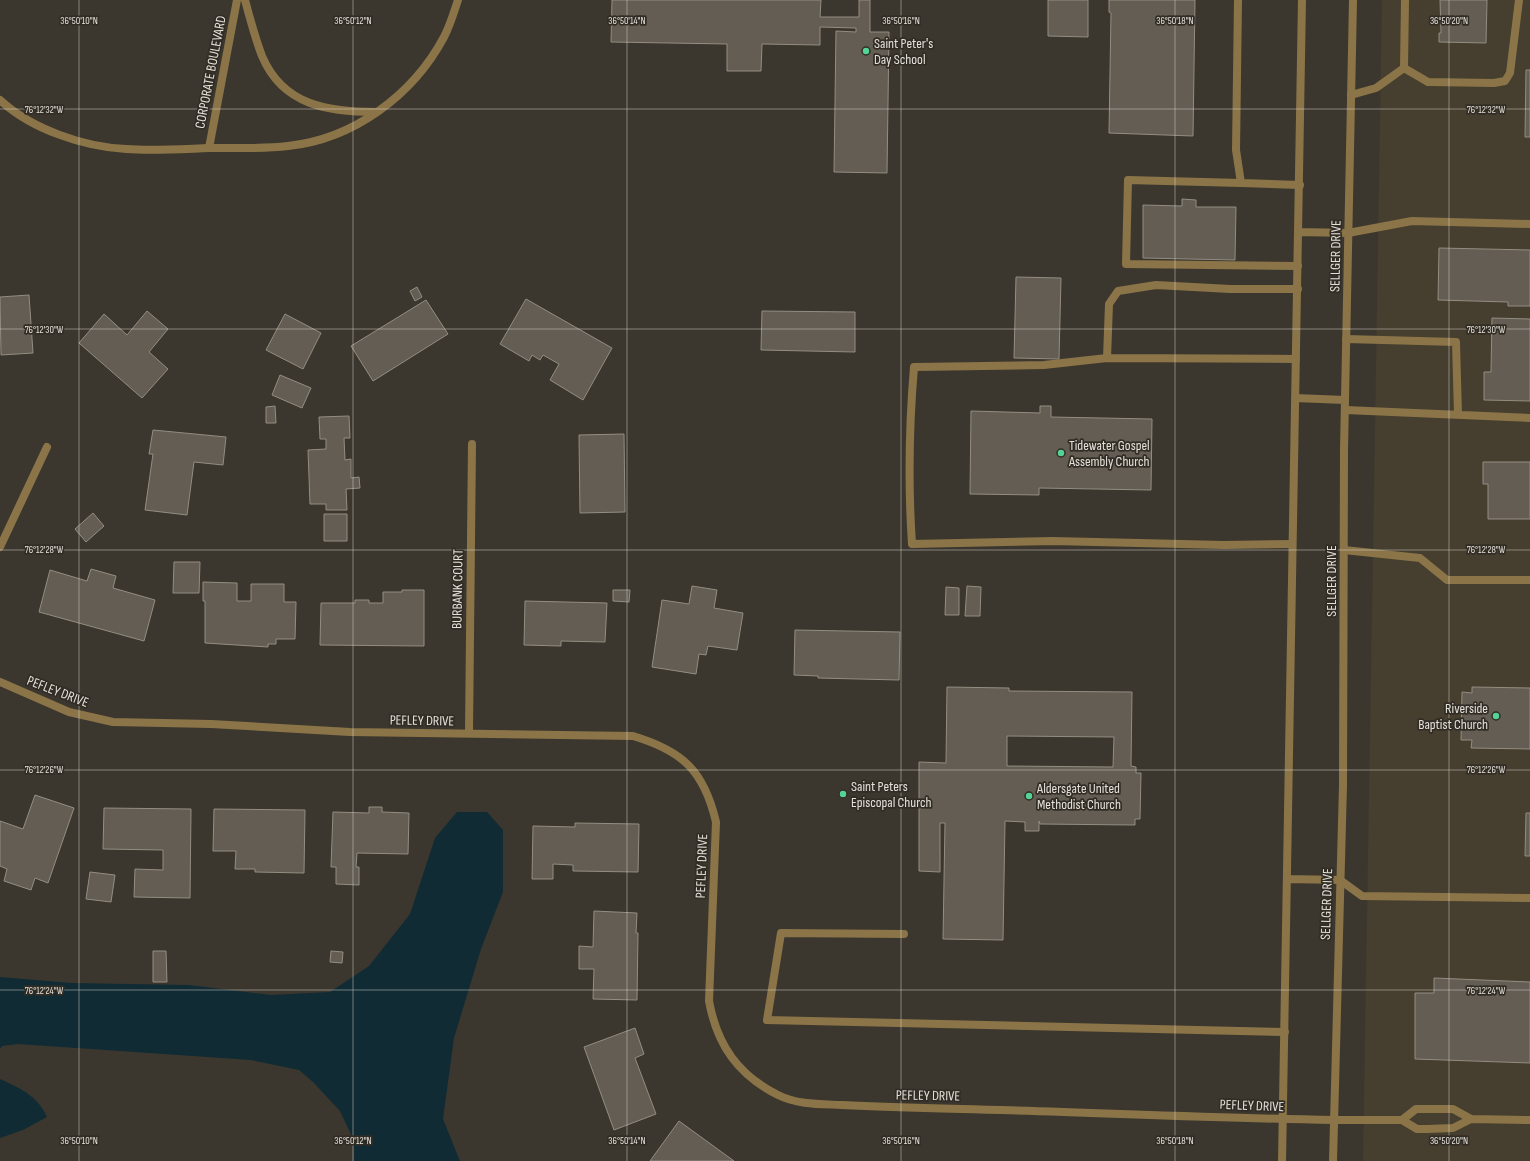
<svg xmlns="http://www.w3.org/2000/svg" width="1530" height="1161" font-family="'Sofia Sans Condensed',sans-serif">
	<rect width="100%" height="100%" fill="#3c372e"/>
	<!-- built -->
	<path fill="#463e2e" d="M1382,0H1530V1161H1363Z"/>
	<!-- water -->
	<path fill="#102b34" d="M457,812H487L503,830V892L481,949L454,1038L443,1119L460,1161H354V1141L340,1111L313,1082L299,1070L251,1060L18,1044L2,1046L0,1049V977L71,983L189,985L271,995L330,992L369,966L410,914L435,838Z
		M0,1079C21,1089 37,1095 47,1117L23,1130L0,1138Z"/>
	<!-- building -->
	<path fill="#635d53" stroke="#938d82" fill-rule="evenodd" d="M612,0H821L820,17H859V0H870V32H889L887,173L834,172L836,31L856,32V28L820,27V45L762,44L761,71H727V44L611,42Z
		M1048,0H1088V37L1048,36Z
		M1109,0H1195L1193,136L1109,133L1111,13L1109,12Z
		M1440,0H1487L1486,43L1439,42V33H1441Z
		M1526,70H1530V137H1525Z
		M1182,199L1196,200V207H1236L1235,260L1143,258V205L1182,206Z
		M1439,248L1530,250V306H1508V302L1438,300Z
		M1016,277L1061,278L1059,359L1014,358Z
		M417,287L422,297L415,301L410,291Z
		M29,295L33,353L1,355L0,297Z
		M526,299L612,348L583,400L550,380L559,364L543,355L540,360L532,355L529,361L500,344Z
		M426,300L448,334L373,381L351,346Z
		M147,311L168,329L149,352L168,369L142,398L79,343L104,314L127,335Z
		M762,311L855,312V352L761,350Z
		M285,314L321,333L303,369L266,350Z
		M1492,318L1530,319V401L1484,400V372H1491Z
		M280,375L311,388L302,408L272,395Z
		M275,406L276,423H266V407Z
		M1040,406H1051V417L1152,419L1151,490L1039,488V495L970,494L971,411L1040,413Z
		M349,416L350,438H344L345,460L351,459V478L359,477L360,488L346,489L347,510H326V504H310L308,450L326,449V439H320L319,417Z
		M153,430L226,437L223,465L194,462L187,515L145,510L153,454H149Z
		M624,434L625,512L580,513L579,435Z
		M1483,462H1530V519H1488V484H1483Z
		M93,513L104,526L86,542L75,529Z
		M324,514H347V541H324Z
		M174,562H200L199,593H173Z
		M91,569L116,576L113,588L155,600L144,641L39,612L50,570L87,581Z
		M203,582L237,583V601H251V584H284V602H296L295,639H276V644H268V647L205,643V601H203Z
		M692,586L717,590L714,608L743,613L737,650L708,646L706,655L699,654L696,674L652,667L662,600L689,604Z
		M967,586L981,587L980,616H965Z
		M946,587L959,588V615H945Z
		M402,590H424V646L320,645L321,603H355V600H369V603H383V592H402Z
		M613,590H630L629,602L613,601Z
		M525,601L607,603L605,642L561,641V646L524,645Z
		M795,630L900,632L899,680L818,678V676L794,675Z
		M947,687L1009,688V691L1132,692L1131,766L1136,767V773H1141L1140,819H1135V825L1040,824L1039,821V831H1025V822L1005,821L1003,940L943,939L945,823H940V872L919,871V762L946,763ZM1007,736L1114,737L1113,767L1007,766Z
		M1472,687L1530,688V749L1471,748L1472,740H1461L1462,692L1472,693Z
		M35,795L74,808L48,883L35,878L31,890L4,881L7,869L0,866V821L23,829Z
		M369,807H382V812L409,813L408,854L357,853L356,867H359V885L336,884V867H331L333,812L369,813Z
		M104,808L191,809L190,898L134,897L135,869L163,870V850L103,849Z
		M214,809L305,810L304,873L255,872V869H235L236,851H213Z
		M1526,813H1530V856H1525Z
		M575,823L639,824L638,872L573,871V865L553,864V879H532L533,826L575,827Z
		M90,872L115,875L111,902L86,899Z
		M594,911L637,913L636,933H638L637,1000L593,999L594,969H579V946L593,947Z
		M153,951H166L167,982H153Z
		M331,951L343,952L342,963L330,962Z
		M1434,978L1530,982V1063L1415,1059V993H1434Z
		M635,1028L644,1054L635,1058L656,1114L614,1130L584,1047Z
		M679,1121L734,1161H650Z"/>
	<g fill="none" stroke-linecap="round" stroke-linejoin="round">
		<!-- service -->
		<path stroke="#8b7548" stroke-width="8" d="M1238,0L1236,150L1241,183L1300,185
			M1405,0L1404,68L1428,82L1494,83L1505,81L1510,73L1519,0
			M1351,95L1376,88L1404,68
			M1241,183L1128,180L1126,264L1298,266
			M1348,233L1412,221L1530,224
			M1346,339L1456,342L1458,415
			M1107,358L1044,365L914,367C909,426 908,484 912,544L1053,541L1224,545L1292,544
			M1296,359L1107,358L1109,304L1118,291L1156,285L1230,289H1298
			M1345,410L1530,418
			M1344,550L1420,558L1447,580H1530
			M1340,880L1362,896L1530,898
			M904,934L781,933L767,1020L1285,1032
			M1333,1120H1402L1417,1129H1427L1453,1128L1471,1119
			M1402,1120L1416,1109H1453L1471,1119L1530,1120"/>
		<!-- minor -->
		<path stroke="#8b7548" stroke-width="8" d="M0,100C31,129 84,147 126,149C154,151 182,149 209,148
			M1299,232L1348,233
			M1295,398L1345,400
			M0,547L47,447
			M0,682L69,712L113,722L211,724L350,732L633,736C683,751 704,771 716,822L709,1001C717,1045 738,1075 778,1095C798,1105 821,1104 842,1105C882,1107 921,1108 961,1109C1085,1112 1209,1118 1333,1120
			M469,733L472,444
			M1288,879L1340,880
			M1282,1161L1302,0
			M1333,1161L1343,785L1344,450L1353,0"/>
		<!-- tertiary -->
		<path stroke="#8b7548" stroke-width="8" d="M237,0L209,148C235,148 262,149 288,146C354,139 413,95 444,37C450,26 454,12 458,0
			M245,0C250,19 255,38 262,56C283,106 329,112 377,112"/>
	</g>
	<!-- ticks -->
	<path fill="none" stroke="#e4e1db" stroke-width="1" stroke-opacity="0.45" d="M79,0V1161M353,0V1161M627,0V1161M901,0V1161M1175,0V1161M1449,0V1161M0,109H1530M0,329H1530M0,550H1530M0,770H1530M0,990H1530"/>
	<!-- markers -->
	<g fill="#54d396" stroke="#322d24" stroke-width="1.5">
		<circle cx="866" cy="51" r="4"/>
		<circle cx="1061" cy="453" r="4"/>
		<circle cx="1496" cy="716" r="4"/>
		<circle cx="843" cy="794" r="4"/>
		<circle cx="1029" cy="796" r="4"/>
	</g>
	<g text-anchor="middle" stroke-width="3.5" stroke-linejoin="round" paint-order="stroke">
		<!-- poi labels -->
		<g font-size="14" fill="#e4e1db" stroke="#322d24" text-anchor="start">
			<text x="874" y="48">Saint Peter's<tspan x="874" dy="16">Day School</tspan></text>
			<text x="1069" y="450">Tidewater Gospel<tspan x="1069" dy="16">Assembly Church</tspan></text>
			<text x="1488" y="713" text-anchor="end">Riverside<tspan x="1488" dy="16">Baptist Church</tspan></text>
			<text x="851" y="791">Saint Peters<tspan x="851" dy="16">Episcopal Church</tspan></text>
			<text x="1037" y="793">Aldersgate United<tspan x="1037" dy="16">Methodist Church</tspan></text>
		</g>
		<!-- street labels -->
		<g font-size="14" fill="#e4e1db" stroke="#322d24">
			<text transform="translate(210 72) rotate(-79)" y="5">CORPORATE BOULEVARD</text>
			<text transform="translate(1335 256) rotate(-89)" y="5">SELLGER DRIVE</text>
			<text transform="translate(1331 581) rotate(-90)" y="5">SELLGER DRIVE</text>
			<text transform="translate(457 589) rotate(-89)" y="5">BURBANK COURT</text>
			<text transform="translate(58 691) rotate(21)" y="5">PEFLEY DRIVE</text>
			<text transform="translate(422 720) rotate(1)" y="5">PEFLEY DRIVE</text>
			<text transform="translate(701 866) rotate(-88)" y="5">PEFLEY DRIVE</text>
			<text transform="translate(1326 904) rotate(-88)" y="5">SELLGER DRIVE</text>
			<text transform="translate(928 1095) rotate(1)" y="5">PEFLEY DRIVE</text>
			<text transform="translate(1252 1105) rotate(2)" y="5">PEFLEY DRIVE</text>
		</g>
	</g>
	<g font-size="10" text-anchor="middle" fill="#e4e1db" stroke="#322d24" stroke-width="3.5" stroke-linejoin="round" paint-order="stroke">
		<text x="79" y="24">36°50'10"N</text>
		<text x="353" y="24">36°50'12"N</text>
		<text x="627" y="24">36°50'14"N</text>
		<text x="901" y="24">36°50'16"N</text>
		<text x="1175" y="24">36°50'18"N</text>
		<text x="1449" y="24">36°50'20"N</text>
		<text x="1486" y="113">76°12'32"W</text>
		<text x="44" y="113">76°12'32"W</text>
		<text x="1486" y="333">76°12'30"W</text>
		<text x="44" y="333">76°12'30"W</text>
		<text x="1486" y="553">76°12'28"W</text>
		<text x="44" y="553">76°12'28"W</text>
		<text x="1486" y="773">76°12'26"W</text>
		<text x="44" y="773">76°12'26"W</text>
		<text x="1486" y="994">76°12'24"W</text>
		<text x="44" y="994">76°12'24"W</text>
		<text x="79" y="1144">36°50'10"N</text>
		<text x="353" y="1144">36°50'12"N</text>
		<text x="627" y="1144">36°50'14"N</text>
		<text x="901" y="1144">36°50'16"N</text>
		<text x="1175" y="1144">36°50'18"N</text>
		<text x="1449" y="1144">36°50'20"N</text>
	</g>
</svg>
